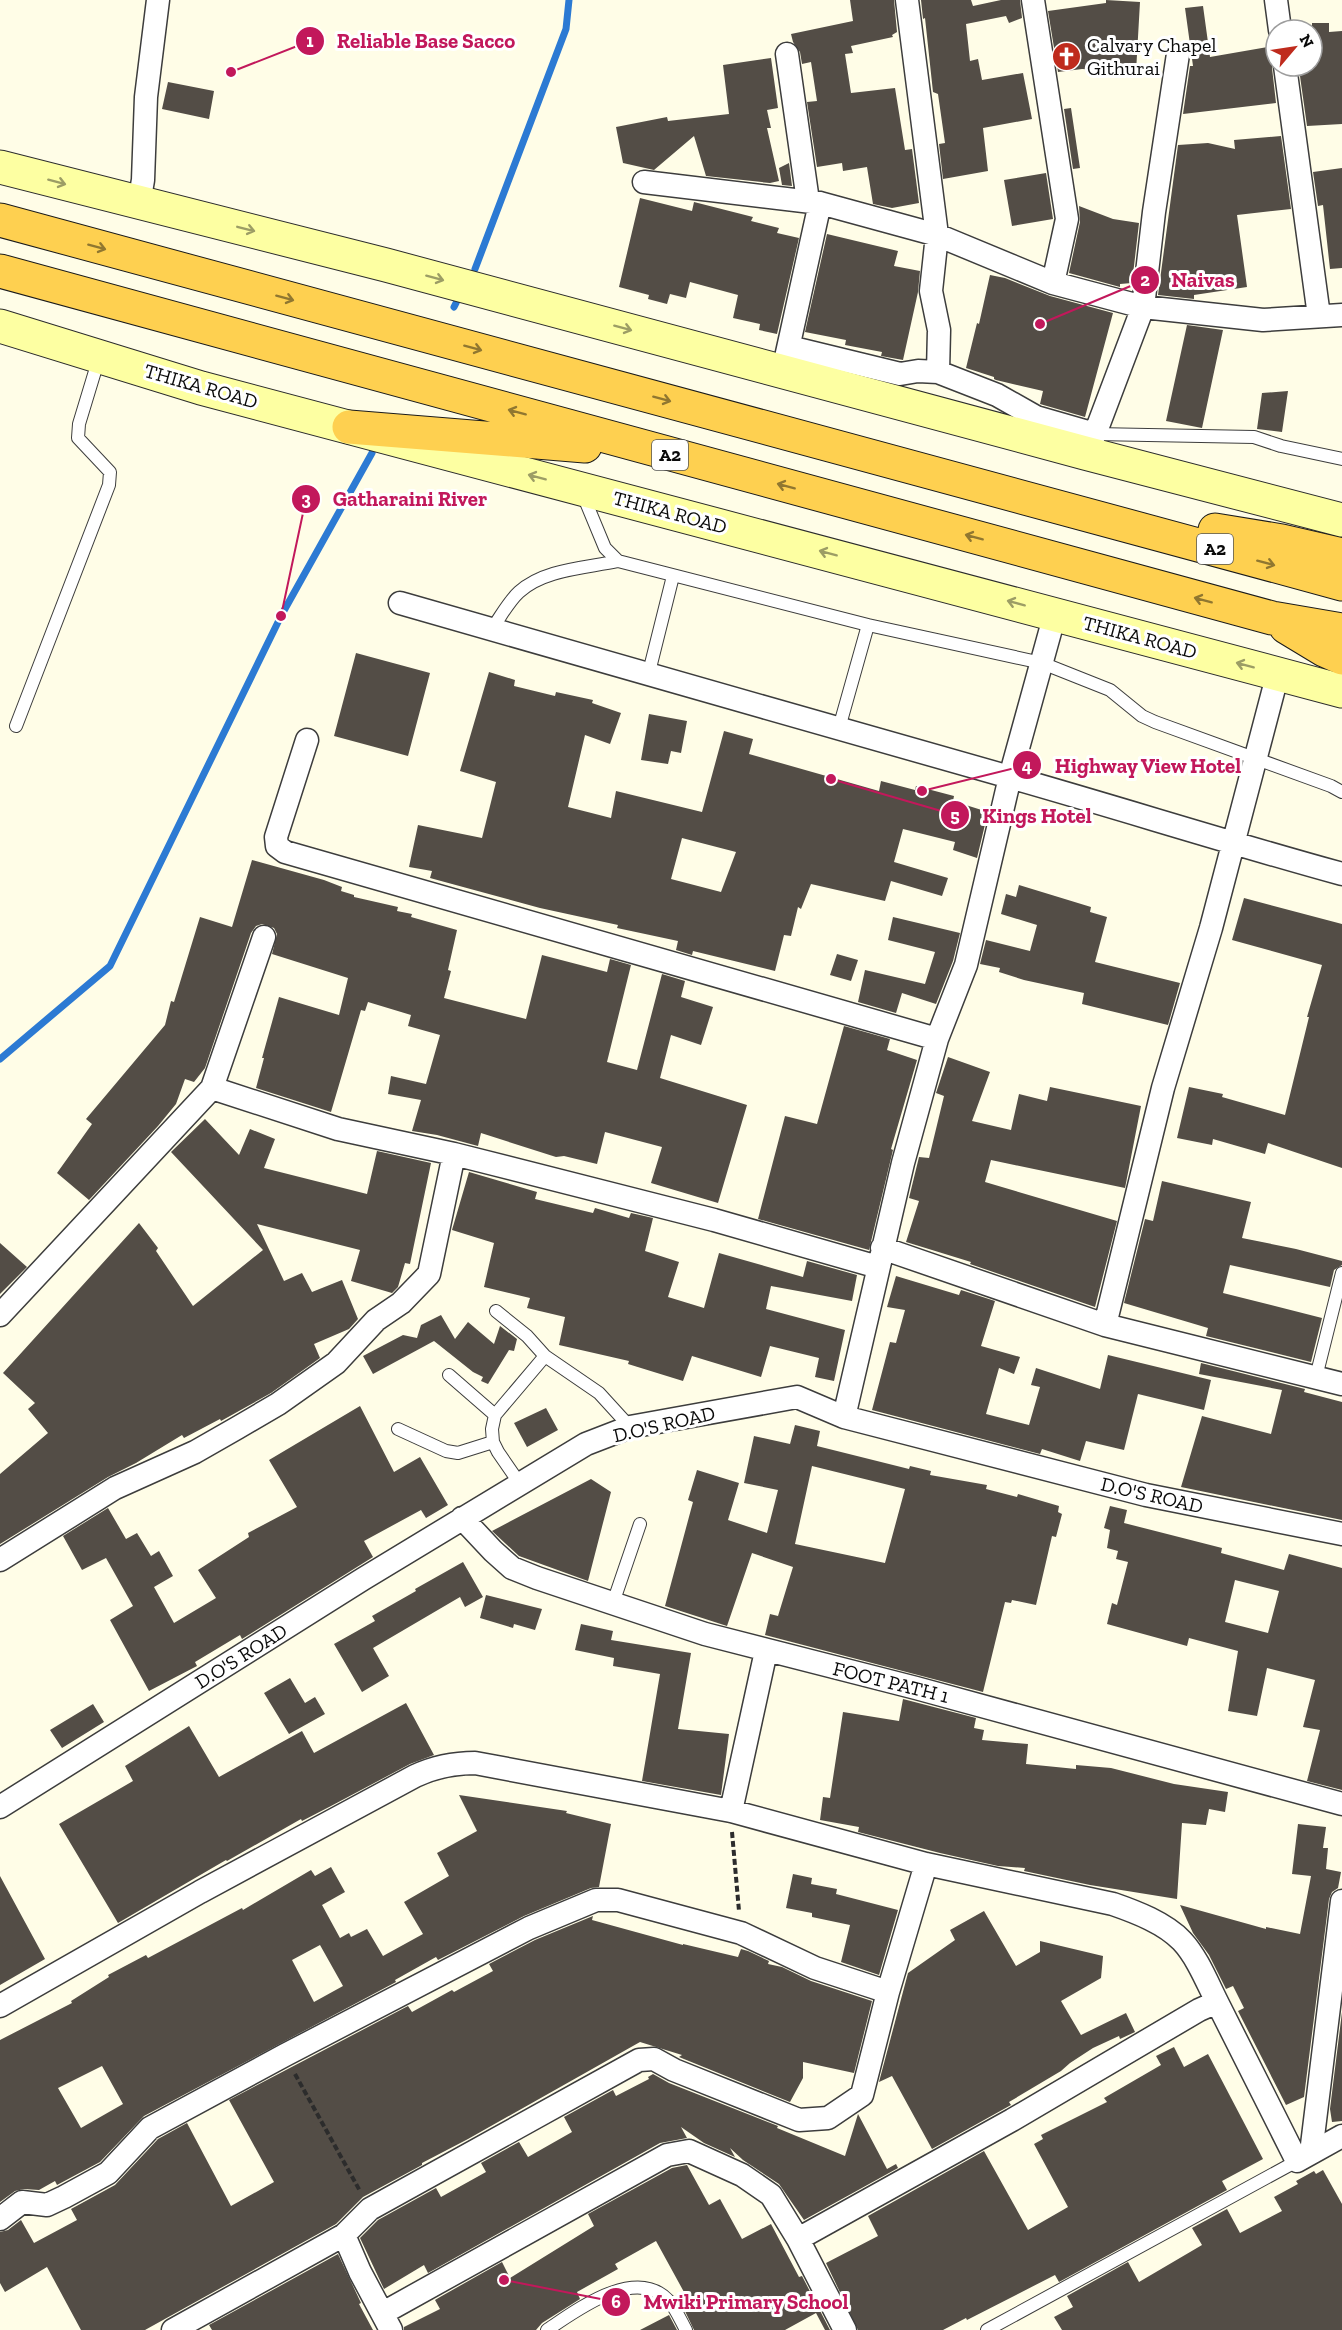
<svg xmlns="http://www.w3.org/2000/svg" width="1342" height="2330" font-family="'Zilla Slab',serif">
	<rect width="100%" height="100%" fill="#fffde7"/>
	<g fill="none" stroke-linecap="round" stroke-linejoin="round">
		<!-- stream -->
		<path stroke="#2c7ad3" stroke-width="7" d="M475,269L566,29L569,0
			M454,307L456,303
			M0,1059L110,966L281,616L372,453"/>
	</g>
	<!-- building -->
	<path fill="#534d46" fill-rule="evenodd" d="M850,0H894L897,32L892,35L893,37L851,46L853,53L845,54L851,93L895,88L905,150L912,149L919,203L892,208L873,204L867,167L843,171L842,163L817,167L807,102L817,101L811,62L802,64L800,52L793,42L791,34L853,21Z
		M921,0H971L973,6L1001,0H1020L1022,18L1009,23L1006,16L966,24L970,61L978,59L982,80L1023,73L1032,119L983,128L988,171L943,179L939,144L945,143L938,94L933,92L925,18L923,19Z
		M1106,0L1140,2L1136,72L1082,69L1058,72L1048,11L1106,3Z
		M1203,6L1210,57L1274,46L1275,57L1272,68L1276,103L1183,114L1190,66H1193L1185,8Z
		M1312,23H1329V32L1342,31V124L1307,126L1299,69H1312Z
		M771,58L778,108L767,110L771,128H767L779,181L770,183L706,176L694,136L654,170L623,163L616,127L667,117L668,121L729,114L723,65Z
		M168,82L214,91L209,119L162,109Z
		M1071,108L1080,168L1073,169L1064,109Z
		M1281,136L1291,209L1237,215L1247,287L1194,295V299L1158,295L1178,145L1208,143L1235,149L1234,140Z
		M789,163L792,186L782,185L779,168Z
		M1342,168V268L1330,269L1323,205L1318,206L1313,172Z
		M1046,173L1053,219L1012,226L1004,180Z
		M640,198L692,211L694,202L753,217L751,221L779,228L777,233L799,238L777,334L759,330L760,324L733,318L738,295L690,282L686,298L670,294L667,304L648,299L649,295L619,287Z
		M1079,206L1113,219L1139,223L1132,283L1120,284V287L1069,273L1080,222Z
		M827,234L898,251L894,266L920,271L918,292L903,360L881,356L882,352L845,345L846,340L805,332Z
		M990,275L1005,278L1050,296L1113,313L1085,417L1040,404L1043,391L996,380L994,379V377L966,368L977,323L979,324Z
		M1187,325L1223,330L1202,428L1166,421Z
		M1288,391L1282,432L1257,429L1262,393Z
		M356,653L430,673L408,756L334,736Z
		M489,672L515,680L514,686L555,696L556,692L593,700L592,703L621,713L610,744L585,735L568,807L611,818L616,791L702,812L724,731L753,739L749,754L879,791L881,781L915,790L916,786L954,796L953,801L988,812L977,858L953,850L955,842L903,829L894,862L948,878L942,896L891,881L885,901L811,884L801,909L798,907L791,936L784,935L775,971L693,951L692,955L676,950L678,941L617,928L618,925L540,908L430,878L432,871L409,867L418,825L482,838L496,782L460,771ZM682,838L736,852L721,892L671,879Z
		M649,714L687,721L681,753L671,751L668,764L641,760Z
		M252,860L324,880L342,887L341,891L354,895V897L398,907L397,911L412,914L411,917L457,930L448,970L451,971L444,998L526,1019L542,955L607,972L610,959L631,965L607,1062L637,1070L662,974L685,981L681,997L713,1007L701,1045L671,1035L660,1078L747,1105L718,1203L651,1183L662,1147L605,1132L597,1164L564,1156L556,1157L481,1133L478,1146L437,1135L412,1131L421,1100L388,1094L391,1076L426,1084L440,1035L408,1026L411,1015L368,1002L365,1011L361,1010L331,1112L256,1088L264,1058H262L279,997L339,1015L348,978L272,954L277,934L274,928L262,924L256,926L251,933L205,1068L194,1082L185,1079L176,1104L158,1126L89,1200L57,1173L92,1124L86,1119L165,1025L171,1001L174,1002L200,917L232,927Z
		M1019,885L1091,907L1090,912L1107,917L1095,962L1180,983L1168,1025L1082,1004L1084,993L1024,980L999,972L1000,968L980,964L986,940L1030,951L1037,925L1001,914L1006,894L1016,897Z
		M1244,898L1342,924V1168L1268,1143L1265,1154L1213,1139L1212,1145L1177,1138L1189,1087L1223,1094L1222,1097L1285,1115L1309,1017H1307L1322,965L1232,940Z
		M893,917L960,933L953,961L936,1004L902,993L896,1013L858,1002L865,970L925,984L935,952L888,940Z
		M837,954L858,960L851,981L830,975Z
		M844,1026L890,1039L887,1050L917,1060L891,1149L893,1150L869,1250L758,1219L785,1116L817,1124Z
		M948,1057L990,1072L972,1121L1011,1130L1019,1094L1047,1101L1050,1087L1141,1106L1125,1188L991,1160L985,1182L1117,1221L1095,1307L970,1264L971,1262L906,1242L919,1201L909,1198L919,1157L929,1158L944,1096L936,1093Z
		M205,1119L239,1155L250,1129L275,1139L264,1168L367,1194L377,1151L431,1163L410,1264L405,1263L398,1287L392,1293L351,1281L360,1250L257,1224L284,1281L302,1273L312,1292L342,1280L358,1319L349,1329L314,1344L320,1358L271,1393L221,1421L220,1419L184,1438L182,1435L136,1463L108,1477L0,1544V1474L48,1433L28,1409L35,1403L3,1373L139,1223L158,1248L156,1251L193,1306L263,1250L171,1152Z
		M469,1172L537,1192L535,1199L593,1213L595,1208L629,1218L631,1213L653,1218L645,1251L679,1262L668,1297L704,1308L719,1253L803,1277L807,1261L857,1275L852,1301L771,1286L766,1309L845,1330L834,1381L815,1377L819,1358L770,1346L761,1377L692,1356L683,1381L628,1364L629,1361L559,1345L565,1317L527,1308L530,1298L484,1287L494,1243L452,1230Z
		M1162,1181L1251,1202L1242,1238L1296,1249L1342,1261V1265L1334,1270L1330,1287L1230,1265L1223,1293L1322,1318L1311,1362L1206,1336L1208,1328L1124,1303L1145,1219L1153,1221Z
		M0,1243L27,1267L0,1294Z
		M896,1276L959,1295L961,1290L995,1301L981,1346L1020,1357L1014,1374L999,1368L986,1414L1029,1425L1040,1387L1031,1385L1036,1368L1100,1389L1108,1355L1211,1380L1204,1410L1138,1394L1124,1450L1086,1441L1080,1461L1042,1449L1040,1454L872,1410L890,1342L896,1343L905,1310L887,1307Z
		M441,1315L455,1339L468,1322L494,1344L500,1326L517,1339L514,1351L509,1350L488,1384L481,1381L483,1377L473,1372L434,1341L373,1374L363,1356L403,1335L417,1338L421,1325Z
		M1201,1363L1305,1389L1304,1392L1342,1402V1520L1181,1487L1202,1416L1271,1434L1282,1390L1199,1374Z
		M360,1406L394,1472L420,1457L448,1505L426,1518L421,1510L364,1541L373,1557L242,1639L240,1635L195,1662L197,1666L149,1691L110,1620L133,1606L106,1558L82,1570L63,1536L108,1508L126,1539L137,1533L151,1556L159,1551L173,1576L154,1587L174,1623L216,1598L198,1570L249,1537L248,1533L297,1507L269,1460Z
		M546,1408L558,1430L527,1447L514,1423Z
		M795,1425L820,1431L817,1446L909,1469L910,1466L931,1471L930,1475L987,1485L986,1489L1017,1497L1018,1494L1059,1506L1058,1512L1062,1514L1056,1537L1052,1536L1036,1605L1012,1600L1011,1603L1005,1602L983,1692L765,1635L770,1614L778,1616L793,1567L752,1553L727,1626L665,1606L693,1502L688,1500L697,1470L739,1483L728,1520L767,1533L778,1490L744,1483L754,1436L790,1444ZM812,1466L905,1489L885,1563L795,1544Z
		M591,1479L611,1492L588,1581L519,1556L492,1531Z
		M1110,1506L1127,1510L1124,1523L1222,1548L1221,1553L1284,1570L1289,1554L1342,1568V1790L1307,1781L1320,1730L1303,1727L1315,1680L1267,1668L1257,1716L1228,1711L1238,1651L1189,1638L1187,1646L1107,1624L1112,1603L1117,1605L1128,1562L1116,1559L1118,1551L1107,1548L1110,1530L1104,1528ZM1235,1580L1279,1591L1268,1633L1225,1622Z
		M463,1562L483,1597L465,1607L460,1597L373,1648L389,1676L362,1692L334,1644L375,1621L372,1616L416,1591L415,1589Z
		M486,1595L542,1609L535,1630L514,1624L513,1628L480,1618Z
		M581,1624L613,1631L611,1640L691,1653L678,1729L729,1734L721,1795L642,1781L660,1674L613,1666L614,1658L575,1650Z
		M290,1678L305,1703L315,1697L325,1714L289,1734L264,1693Z
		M903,1699L976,1718L974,1728L984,1730L982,1740L1028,1744L1026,1764L1076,1769V1765L1111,1768L1174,1784L1228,1792L1225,1812L1209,1809L1206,1825L1182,1823L1177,1899L1090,1885L1024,1871L1025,1868L998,1866L940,1853L858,1832L859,1827L820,1820L823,1797L830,1798L843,1712L899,1721Z
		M406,1703L434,1755L410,1764L331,1806L302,1821L301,1819L227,1861L226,1860L118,1923L59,1824L133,1781L125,1766L189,1726L219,1777L302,1731L314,1753Z
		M93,1704L104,1722L62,1748L50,1730Z
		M459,1795L567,1811L566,1813L611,1824L599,1887L591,1888L524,1916L438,1960L436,1957L395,1980L396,1982L144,2116L100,2162L57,2185L55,2181L39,2190L24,2189L15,2191L0,2202V2040L72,2003L71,2001L109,1977L108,1975L146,1955L148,1958L242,1908L243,1910L311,1870L315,1876L331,1867L345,1892L322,1905L340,1938L349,1933L351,1937L367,1929L383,1956L423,1934L404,1902L449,1876L437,1853L477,1831ZM320,1945L343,1986L314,2002L292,1960ZM102,2066L123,2104L81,2128L58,2088Z
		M1298,1824L1326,1827L1323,1848H1328L1326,1869L1341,1872L1338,1888L1332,1892L1329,1899L1304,2097L1286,2105L1238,2011L1244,2008L1233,1986L1226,1989L1209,1955L1193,1933L1180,1905L1266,1929V1927L1300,1934L1311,1876L1292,1874Z
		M793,1874L812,1878L811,1884L837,1889L836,1894L898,1910L879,1975L841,1962L850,1925L812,1917V1913L786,1908Z
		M0,1876L45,1959L0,1985Z
		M984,1911L1016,1966L1040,1952V1941L1103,1956L1101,1978L1061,2001L1081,2035L1126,2013L1135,2032L1120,2039L1119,2036L1093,2048L1070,2063L1061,2071L1009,2102L1011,2105L932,2149L892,2076L879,2082L908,1973L955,1940L950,1930Z
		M593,1916L592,1920L683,1945V1944L738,1957L741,1949L748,1951L769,1961L768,1964L782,1967L811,1981L872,2001L854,2073L803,2062V2078L790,2102L679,2057L682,2055L640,2042L468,2139L422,2163V2165L363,2197L336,2224L145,2330H81L47,2267L5,2292L0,2283V2232L8,2230L21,2220L34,2243L77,2220L71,2209L115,2185L158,2139L187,2123L231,2206L274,2182L229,2100L408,2006L412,2012L452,1990L454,1992L493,1971L489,1964L535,1940Z
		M1342,2012V2121L1332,2122L1330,2109Z
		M1174,2047L1184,2067L1208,2054L1263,2159L1222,2181L1227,2190L1059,2282L1055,2275L967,2320L966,2318L943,2330H858L826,2263L878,2236L868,2216L984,2151L1028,2230L1068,2207L1034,2144L1043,2139L1041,2135L1107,2102L1104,2098L1161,2065L1156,2056Z
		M653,2074L669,2083L778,2126L777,2128L845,2156L858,2114L887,2169L896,2164L898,2168L804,2220L779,2184L743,2160L730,2148L735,2157L704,2143L681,2127L687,2138L660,2143L428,2273L424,2265L384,2289L360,2238L378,2220L436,2188L441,2197L486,2172L481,2163L519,2142L528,2157L572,2132L564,2117L613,2090L616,2096L649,2079L648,2077Z
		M687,2165L709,2205L720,2199L742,2239L771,2224L799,2277L802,2276L830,2330H825L816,2313L785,2330H694L683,2307L690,2303L656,2241L615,2264L618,2269L577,2292L580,2299L542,2323L536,2330H404V2327L440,2309L435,2300L440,2297L502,2262L510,2278L594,2226L588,2214L672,2168Z
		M1323,2170L1342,2204V2330H1062L1054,2317L1073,2307L1067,2296L1128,2262L1139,2282L1202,2245L1192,2228L1227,2209L1240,2233L1282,2211L1274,2197L1298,2184L1296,2181L1314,2171L1316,2174Z
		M338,2254L361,2303L359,2304L373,2330H212L209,2325Z
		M669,2315L677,2330H640Z"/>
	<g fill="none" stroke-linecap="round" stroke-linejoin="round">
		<defs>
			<path id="service" d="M1095,434L1254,437L1281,446L1342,459
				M583,495L605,548L618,561L868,625
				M491,630C500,618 508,602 519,592C544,569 586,568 618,561
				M648,676L673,576
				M16,726L109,485L110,472L78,438L79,424L99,358
				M839,728L868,625L1042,663L1110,690L1142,716L1155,722L1331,786L1342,792
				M496,1311L527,1336L545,1356
				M449,1375L495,1415
				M1316,1377L1342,1273
				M398,1429L446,1451L458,1453L493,1442
				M520,1484L498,1452L493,1442L492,1429L495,1415L545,1356L599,1393L630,1427
				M613,1603L640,1524
				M547,2330C577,2310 636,2265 669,2301C676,2309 681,2321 686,2330
				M987,2330L1297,2161"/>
			<path id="minor" d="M907,0L937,235L931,291L939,330L938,372L997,395L1036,417L1095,434
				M1033,0L1067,219L1053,283
				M1276,0L1280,30
				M787,54L808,201
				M1285,66L1319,316
				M644,182L820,203L937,235L1053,283L1143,307L1263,320L1342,315
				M139,203L143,180L146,97L158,0
				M789,347L900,374L918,371L938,372
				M783,371L820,203
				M1088,446L1095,434L1143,307L1154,212L1178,54
				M400,603C602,662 804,718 1006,776C1119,808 1229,843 1342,874
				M307,740L276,837L277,846L285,852L937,1039
				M212,1088L338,1129L454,1154L714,1220L878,1267
				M882,1248L1105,1325L1342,1384
				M0,1315L212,1088L264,937
				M1105,1325L1163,1088L1211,928L1278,673
				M844,1417L903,1163L937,1039L966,965L1010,777L1055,614
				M462,1518L493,1551L512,1568L537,1578L705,1634L916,1688L1342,1804
				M0,1560L115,1488L195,1452L237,1428L278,1404L336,1363L376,1320L401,1303L429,1274L454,1154
				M0,1807L363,1579L586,1444L630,1427L797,1397L844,1417L1146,1495L1342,1534
				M731,1811L766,1651
				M1217,2002L1297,2161L1342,2136
				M0,2006L200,1892L415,1776C434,1767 454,1763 475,1763L731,1811L926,1864L1113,1904C1136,1912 1165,1923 1182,1941C1197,1957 1207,1982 1217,2002L1199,2010L1012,2120L798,2239L771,2195L742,2175L689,2151L667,2155L383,2313
				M1311,2153L1342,1901
				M0,2219L22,2202L47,2205L64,2197L108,2173L150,2128L285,2055L529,1928L596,1900H618L741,1933L815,1968L888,1992
				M344,2235L360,2272L391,2330
				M798,2239L845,2330
				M173,2330L344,2235L370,2209L639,2060L654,2059L674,2070L799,2120L828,2118L862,2095L888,1992L926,1864"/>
			<path id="secondary" d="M0,167L386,265L1085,453L1342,520
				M0,326L201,388L1342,691"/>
			<path id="trunk" d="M0,220L1342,584
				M0,271L1272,618L1342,630
				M349,427L585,446
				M1215,530L1282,541L1342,555
				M1286,627L1324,650L1342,658"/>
		</defs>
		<!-- service casing -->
		<use href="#service" stroke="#3d3d3d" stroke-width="14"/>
		<!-- minor casing -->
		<use href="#minor" stroke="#3d3d3d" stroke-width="25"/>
		<!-- secondary casing -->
		<use href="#secondary" stroke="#2c2c2c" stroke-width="35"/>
		<!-- trunk casing -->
		<use href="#trunk" stroke="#1b1b1b" stroke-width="35"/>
		<!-- path -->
		<path stroke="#2c2c2c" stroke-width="4" stroke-dasharray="6 3" stroke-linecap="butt" d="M732,1832L739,1911
			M295,2074L360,2191"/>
		<!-- service -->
		<use href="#service" stroke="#fff" stroke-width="12"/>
		<!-- minor -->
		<use href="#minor" stroke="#fff" stroke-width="22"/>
		<!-- secondary -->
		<use href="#secondary" stroke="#fdffa2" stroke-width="33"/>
		<!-- trunk -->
		<use href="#trunk" stroke="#fed050" stroke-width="33"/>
	</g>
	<!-- one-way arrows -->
	<defs><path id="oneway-shaft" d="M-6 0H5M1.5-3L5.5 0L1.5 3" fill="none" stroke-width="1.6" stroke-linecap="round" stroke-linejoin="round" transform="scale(1.5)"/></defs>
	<g stroke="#9c9d65">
		<use href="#oneway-shaft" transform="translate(57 182) rotate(15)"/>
		<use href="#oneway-shaft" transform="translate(246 229) rotate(14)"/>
		<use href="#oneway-shaft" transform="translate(435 278) rotate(15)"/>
		<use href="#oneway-shaft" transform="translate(623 328) rotate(15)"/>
		<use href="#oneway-shaft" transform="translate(537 477) rotate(-165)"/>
		<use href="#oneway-shaft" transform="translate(828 553) rotate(-165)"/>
		<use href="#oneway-shaft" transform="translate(1016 603) rotate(-165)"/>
		<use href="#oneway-shaft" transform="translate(1245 665) rotate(-165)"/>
	</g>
	<g stroke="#907730">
		<use href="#oneway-shaft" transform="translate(97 247) rotate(15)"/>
		<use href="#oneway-shaft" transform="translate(285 298) rotate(15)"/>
		<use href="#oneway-shaft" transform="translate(473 348) rotate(15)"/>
		<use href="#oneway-shaft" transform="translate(662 399) rotate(15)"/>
		<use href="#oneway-shaft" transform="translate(517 412) rotate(-165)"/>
		<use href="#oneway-shaft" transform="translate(786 486) rotate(-165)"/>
		<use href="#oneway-shaft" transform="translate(974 537) rotate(-165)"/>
		<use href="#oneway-shaft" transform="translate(1266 563) rotate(15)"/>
		<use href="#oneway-shaft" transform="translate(1203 600) rotate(-165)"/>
	</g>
	<!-- icons -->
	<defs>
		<symbol id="church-disc" viewBox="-11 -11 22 22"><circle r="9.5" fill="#bf2b1d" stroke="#fff"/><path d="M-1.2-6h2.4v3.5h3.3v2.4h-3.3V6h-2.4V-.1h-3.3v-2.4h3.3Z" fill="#fff"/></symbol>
	</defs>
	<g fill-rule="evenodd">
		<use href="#church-disc" x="1050" y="40" width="33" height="33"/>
	</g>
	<g text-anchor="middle" stroke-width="6" stroke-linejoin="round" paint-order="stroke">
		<!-- shield labels -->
		<g fill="#fff" stroke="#545454" stroke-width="1.5">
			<rect x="652" y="440" width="36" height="30" rx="4.5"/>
			<rect x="1197" y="534" width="36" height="30" rx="4.5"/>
		</g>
		<g font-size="18" font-weight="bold" fill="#0a0a0a">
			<text x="670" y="461">A2</text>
			<text x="1215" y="555">A2</text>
		</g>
		<!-- poi labels -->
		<g font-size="20" fill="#0a0a0a" stroke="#fff" text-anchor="start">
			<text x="1087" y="52">Calvary Chapel<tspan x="1087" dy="23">Githurai</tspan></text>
		</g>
		<!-- street labels -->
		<g font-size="20" fill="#0a0a0a" stroke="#fff">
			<text transform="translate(201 386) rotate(16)" y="7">THIKA ROAD</text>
			<text transform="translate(670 512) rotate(15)" y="7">THIKA ROAD</text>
			<text transform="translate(1140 637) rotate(15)" y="7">THIKA ROAD</text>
			<text transform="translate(664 1424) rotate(-13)" y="7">D.O'S ROAD</text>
			<text transform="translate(1152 1495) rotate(13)" y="7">D.O'S ROAD</text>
			<text transform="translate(241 1656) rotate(-32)" y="7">D.O'S ROAD</text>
			<text transform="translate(891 1682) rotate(14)" y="7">FOOT PATH 1</text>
		</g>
	</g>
	<!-- callouts -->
	<path fill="none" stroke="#c2185b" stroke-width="2" d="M231 72L310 41M1040 324L1145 280M281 616L306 499M922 791L1027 765M831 779L955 815M504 2280L616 2302"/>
	<g fill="#c2185b" stroke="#fff" stroke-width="2">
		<circle cx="231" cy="72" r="6"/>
		<circle cx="1040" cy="324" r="6"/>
		<circle cx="281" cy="616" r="6"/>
		<circle cx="922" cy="791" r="6"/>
		<circle cx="831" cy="779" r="6"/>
		<circle cx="504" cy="2280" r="6"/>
		<circle cx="310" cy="41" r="15"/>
		<circle cx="1145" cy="280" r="15"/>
		<circle cx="306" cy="499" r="15"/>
		<circle cx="1027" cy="765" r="15"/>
		<circle cx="955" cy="815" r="15"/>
		<circle cx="616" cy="2302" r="15"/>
	</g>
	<g font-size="18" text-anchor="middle" font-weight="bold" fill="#fff">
		<text x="310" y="47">1</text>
		<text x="1145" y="286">2</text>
		<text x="306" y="505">3</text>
		<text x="1027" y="772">4</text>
		<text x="955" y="822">5</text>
		<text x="616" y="2308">6</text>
	</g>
	<g font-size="21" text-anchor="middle" font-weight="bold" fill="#c2185b" stroke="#fff" stroke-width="6" stroke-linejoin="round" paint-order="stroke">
		<text x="426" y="48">Reliable Base Sacco</text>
		<text x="1203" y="287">Naivas</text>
		<text x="410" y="506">Gatharaini River</text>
		<text x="1148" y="773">Highway View Hotel</text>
		<text x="1037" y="823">Kings Hotel</text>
		<text x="746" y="2309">Mwiki Primary School</text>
	</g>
	<!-- north arrow -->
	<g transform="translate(1294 48) rotate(61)"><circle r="28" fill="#ffffff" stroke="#9d9d9d" stroke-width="1.5"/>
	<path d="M0-4.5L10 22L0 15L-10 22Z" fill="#bf2b1d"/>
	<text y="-9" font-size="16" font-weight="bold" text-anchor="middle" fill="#0a0a0a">N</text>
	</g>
</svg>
